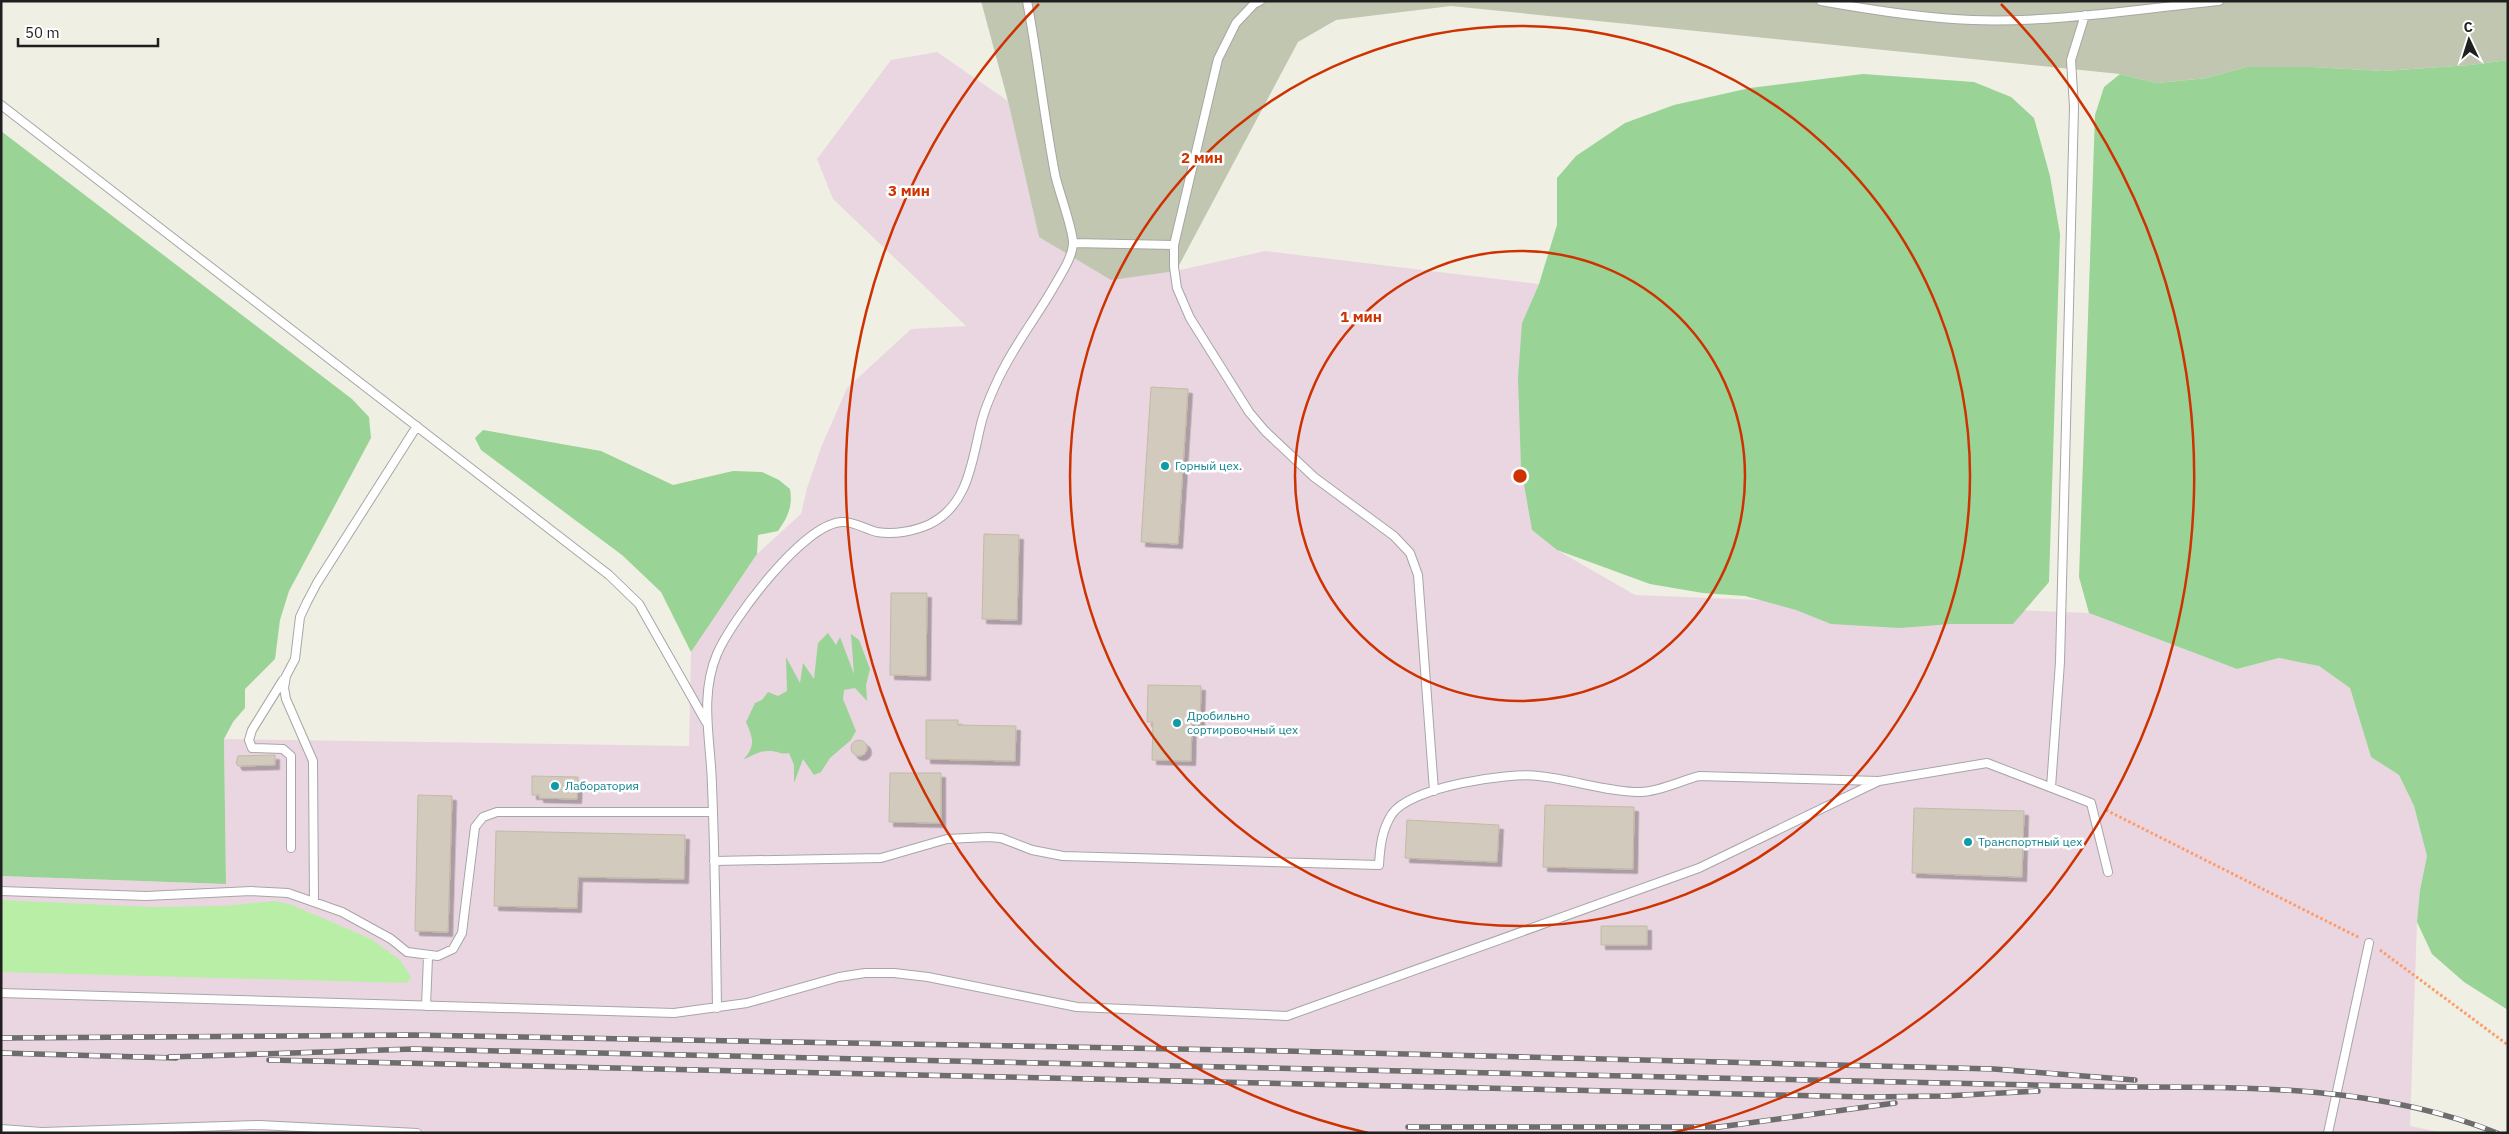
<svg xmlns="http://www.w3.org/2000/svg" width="2509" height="1134" font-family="'IBM Plex Sans',sans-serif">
	<defs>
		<filter id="shadow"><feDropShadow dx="4.5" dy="4.5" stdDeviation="0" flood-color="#0004"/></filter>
	</defs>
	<rect width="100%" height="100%" fill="#f0efe4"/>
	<!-- industrial -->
	<path fill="#ead6e1" d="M937,52L1008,101L1039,237L1176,271L1265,251L1539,284L1522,323L1532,530L1557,550L1635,595L2089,613L2237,669L2279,658L2319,666L2350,688L2371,757L2399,775L2414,806L2427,856L2420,890L2417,922L2410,1126L2444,1133H1V876L226,884L224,739L689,746L691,652L757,554L801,514L807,488L822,445L847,388L911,329L966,326L833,199L817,159L891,60Z"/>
	<!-- construction -->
	<path fill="#c0c6af" d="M981,1H2508V60L2470,65L2383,71L2313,67H2246L2207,78L2157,83L2120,74L1451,6L1336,20L1298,42L1176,271L1111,280L1039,237L1008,101Z"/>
	<!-- grass -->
	<path fill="#b8eea6" d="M1,900L152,907L223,906L275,901L292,905L371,939L400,960L411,977L407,983L1,972Z"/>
	<!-- forest -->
	<path fill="#99d396" d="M2508,60V1010L2464,982L2432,954L2417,922L2420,890L2427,856L2414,806L2399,775L2371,757L2350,688L2319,666L2279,658L2237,669L2089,613L2079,577L2095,115L2104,87L2120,74L2157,83L2207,78L2246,67H2313L2383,71L2470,65Z
		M1863,74L1974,82L2011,97L2034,118L2050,176L2060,234L2049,582L2013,624H1951L1900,628L1831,624L1796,610L1745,596L1703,593L1650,584L1557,550L1532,530L1521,467L1518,378L1522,323L1539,284L1557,225V178L1576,156L1625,123L1674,105L1750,88Z
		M1,131L352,399L369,417L371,438L289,591L280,620L275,659L245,689V708L233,722L224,739L226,884L1,876Z
		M483,430L601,451L673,485L733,471L762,472L779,480L790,489C793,506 788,517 778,531L758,535L757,554L691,652L661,592L622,555L481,450L475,438Z
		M828,633L836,645L840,637L854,674L851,634L859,640L870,669L866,685L867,701L855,688L844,690L843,699L856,731L851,740L830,758L821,772L814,775L803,759L794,783V765L789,753C781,755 778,751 770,751C760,750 751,756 743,760C756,746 753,738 746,722L755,703L762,700L768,692L778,696L787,691L786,657L800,683L803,663L814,679L818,643Z"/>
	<!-- building -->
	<path fill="#d1cabd" stroke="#c3baa5" filter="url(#shadow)" d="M1151,387L1188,389L1178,544L1141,542Z
		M984,534L1019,535L1017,620L982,619Z
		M891,593H927L926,676L890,675Z
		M1148,685L1201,686L1200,724H1192L1191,761L1152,760L1153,722H1147Z
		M926,720H958V725L1016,726L1015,761L926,759Z
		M851 748a8 8 0 1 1 16 0a8 8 0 1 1-16 0Z
		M275,755V765L238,766L236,763L238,756Z
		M890,773H941V823L889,822Z
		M532,776L578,777L577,799L539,798V795H532Z
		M418,795L452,796L448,932L415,931Z
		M1545,805L1634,807L1633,869L1543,867Z
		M1914,808L2024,811L2022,877L1912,873Z
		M1407,820L1499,825L1497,862L1405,858Z
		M496,831L685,835L684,879L578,877L577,908L494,906Z
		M1601,926H1647V945H1601Z"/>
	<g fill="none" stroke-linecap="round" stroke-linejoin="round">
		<defs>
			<path id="service" d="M1821,1C1871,10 1921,18 1972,20C2054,23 2137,9 2219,1
				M1,105L609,575L639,604L706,722
				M1073,243L1174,245L1218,59L1236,23L1254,4L1260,1
				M1174,245V267L1177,288L1190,318L1249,412L1265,431L1314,477L1394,536L1410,553L1418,575L1434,791
				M283,680L252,730L249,740L252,748L283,749L291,756V848
				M2051,787L2060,662L2074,107L2071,60L2085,15
				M714,861L881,858L947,839L988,837L1001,838L1032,850L1063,856L1379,865C1380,847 1382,829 1392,814C1411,787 1507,772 1539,776C1570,779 1612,793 1641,792C1661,791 1680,781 1699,776L1879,781L1987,763L2091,803L2108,872
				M1,891L146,896L251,891L288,893L342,912L391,939L407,952L438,956L453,949L462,933L475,827L483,817L497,812H713
				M314,900L313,761L286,699L284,688L286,676L295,659L300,617L307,602L317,583L417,426
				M1,993L674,1013L747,1003L839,977L865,973H894L928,977L1077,1007L1287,1016L1699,868L1879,781
				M426,1006L428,957
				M717,1008C716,934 715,859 712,785C711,741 699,697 717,654C731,621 804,522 843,522C855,522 865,529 877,532C894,535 915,531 930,524C970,504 972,458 982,420C985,409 990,397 995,386C1011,349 1037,317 1056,283C1063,271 1072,257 1073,244C1074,231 1058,190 1055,174C1044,117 1038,58 1027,1
				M1,1129L42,1132L259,1125L417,1133
				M2328,1133L2369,943"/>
		</defs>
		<!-- service casing -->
		<use href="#service" stroke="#a6a6a6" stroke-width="10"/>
		<!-- path -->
		<path stroke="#ff9b67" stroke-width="3" stroke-dasharray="2.5 2.5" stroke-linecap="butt" d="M2106,810L2360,938
			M2380,950L2508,1045"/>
		<!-- service -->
		<use href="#service" stroke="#fff" stroke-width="8"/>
		<defs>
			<path id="rail" d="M1,1038L412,1035L1285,1051L1994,1069L2135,1080
				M1,1053L176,1058
				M169,1057L413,1049L2122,1087C2247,1087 2379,1085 2497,1133
				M269,1060L1868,1097L1945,1096L2038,1091
				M1408,1127H1719L1895,1103"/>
		</defs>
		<!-- rail casing -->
		<use href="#rail" stroke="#6d6d6d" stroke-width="5.5"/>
		<!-- rail -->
		<use href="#rail" stroke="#fff" stroke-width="4" stroke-dasharray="11" stroke-linecap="butt"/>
	</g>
	<!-- distance rings -->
	<g fill="none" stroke="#ce3200" stroke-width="2.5">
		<circle cx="1520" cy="476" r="225"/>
		<circle cx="1520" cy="476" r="450"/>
		<path d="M1368 1133A674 674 0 0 1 1039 4M2001 4A674 674 0 0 1 1672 1133"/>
	</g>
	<!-- markers -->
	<g fill="#0f9aa8" stroke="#fff" stroke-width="2">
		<circle cx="1165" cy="466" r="5"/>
		<circle cx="1177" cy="723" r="5"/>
		<circle cx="555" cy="786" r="5"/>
		<circle cx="1968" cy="842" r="5"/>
	</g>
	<g text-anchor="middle" stroke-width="5" stroke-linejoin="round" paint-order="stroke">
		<!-- culture labels -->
		<g font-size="12" fill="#0d838f" stroke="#fff" text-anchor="start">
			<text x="1175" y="470">Горный цех.</text>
			<text x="1187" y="720">Дробильно<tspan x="1187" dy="14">сортировочный цех</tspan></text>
			<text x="565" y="790">Лаборатория</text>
			<text x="1978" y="846">Транспортный цех</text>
		</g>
	</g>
	<circle cx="1520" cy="476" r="8" fill="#ce3200" stroke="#fff" stroke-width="2.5"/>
	<g font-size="15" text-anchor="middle" font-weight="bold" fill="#ce3200" stroke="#fff" stroke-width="5" stroke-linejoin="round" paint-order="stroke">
		<text x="1202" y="163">2 мин</text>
		<text x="909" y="196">3 мин</text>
		<text x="1361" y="322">1 мин</text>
	</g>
	<!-- border -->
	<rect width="2509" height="1134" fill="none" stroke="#1f1f1f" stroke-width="5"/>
	<!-- north arrow -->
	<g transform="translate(2469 40) rotate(356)" stroke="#ffffff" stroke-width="4" paint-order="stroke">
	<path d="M0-4L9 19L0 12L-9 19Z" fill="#1f1f1f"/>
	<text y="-8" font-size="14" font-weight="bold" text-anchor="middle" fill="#1f1f1f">С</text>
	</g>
	<!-- scale -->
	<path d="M18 38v8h140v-8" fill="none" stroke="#1f1f1f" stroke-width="2.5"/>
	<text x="25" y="38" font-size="15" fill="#1f1f1f" stroke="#ffffff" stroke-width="4" paint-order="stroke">50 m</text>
</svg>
